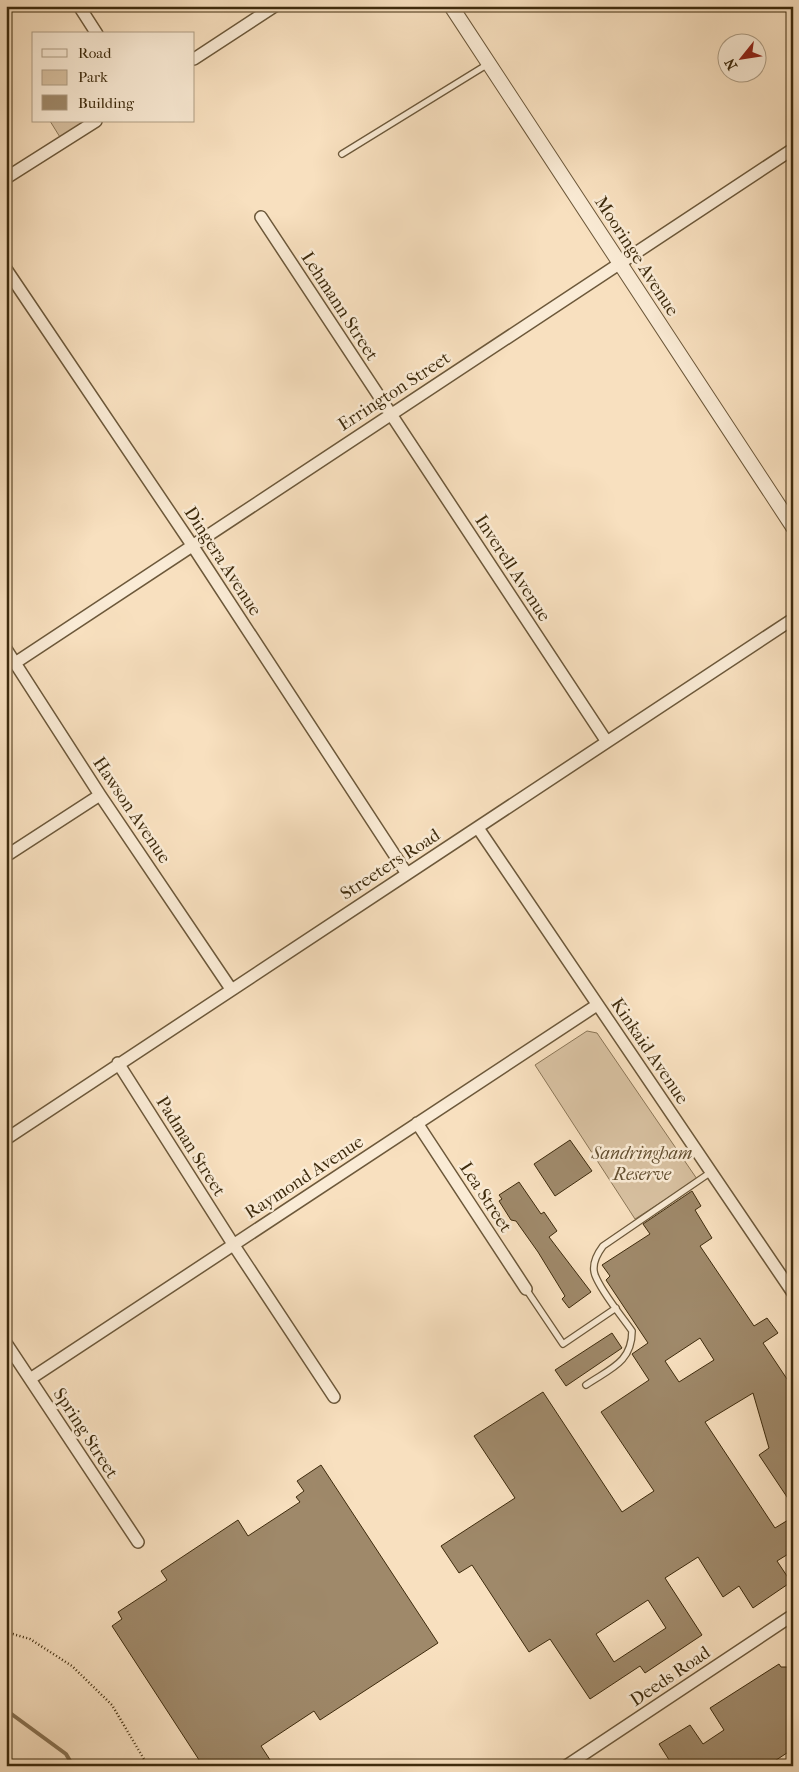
<svg xmlns="http://www.w3.org/2000/svg" width="799" height="1772" font-family="'IM FELL French Canon',serif">
	<rect width="100%" height="100%" fill="#f8e0bf"/>
	<filter id="stains"><feTurbulence type="fractalNoise" baseFrequency=".004" numOctaves="4"/><feColorMatrix values="0 0 0 0 .2 0 0 0 0 .09 0 0 0 0 .02 0 0 0 .5 -.17"/></filter>
	<radialGradient id="worn" r=".72"><stop offset=".6" stop-color="#630" stop-opacity="0"/><stop offset="1" stop-color="#630" stop-opacity=".3"/></radialGradient>
	<!-- green -->
	<path fill="#d8c1a1" stroke="#8b7657" d="M50,121H96L63,142Z
		M587,1031L597,1033L697,1179L635,1219L535,1065Z"/>
	<g fill="none" stroke-linecap="round" stroke-linejoin="round">
		<!-- stream -->
		<path stroke="#887253" stroke-width="4" d="M6,1710L66,1754L73,1766"/>
	</g>
	<!-- building -->
	<path fill="#9f896a" stroke="#3e2b0d" fill-rule="evenodd" d="M570,1140L592,1171L555,1196L534,1164Z
		M519,1182L541,1214L544,1212L557,1231L549,1237L591,1292L569,1308L562,1299L565,1296L538,1252L516,1221L511,1220L499,1201L502,1199L499,1195Z
		M692,1191L701,1206L695,1210L712,1238L700,1246L754,1326L767,1318L778,1333L763,1343L793,1388V1506L759,1455L769,1448L753,1393L705,1422L775,1528L793,1517V1551L777,1561L791,1582L753,1608L739,1586L723,1597L698,1557L665,1578L702,1635L645,1673L640,1666L590,1699L550,1639L529,1652L472,1565L459,1573L441,1546L515,1498L474,1436L543,1392L622,1512L654,1491L601,1412L649,1380L632,1354L648,1343L606,1280L610,1276L602,1265L650,1234L643,1224ZM700,1338L714,1360L679,1382L665,1361ZM648,1600L666,1628L614,1662L596,1634Z
		M612,1333L622,1348L566,1386L555,1370Z
		M321,1465L438,1643L320,1720L314,1711L261,1746L274,1766H203L112,1626L122,1619L118,1612L167,1580L161,1571L238,1520L248,1536L300,1502L296,1497L304,1491L297,1481Z
		M779,1664L781,1667H793V1749L767,1766H673L659,1744L690,1725L703,1744L724,1730L710,1708Z"/>
	<g fill="none" stroke-linecap="round" stroke-linejoin="round">
		<defs>
			<path id="service" d="M342,154L488,64
				M526,1289L563,1344L616,1308
				M586,1385C609,1369 632,1363 632,1331C621,1315 602,1293 595,1275C591,1264 597,1254 603,1246L711,1172"/>
			<path id="minor" d="M79,6L97,34
				M194,59L275,6
				M6,178L96,121
				M261,217L607,742
				M6,269L192,545L407,874
				M6,649L100,795L231,989
				M15,663L793,149
				M478,828L793,1293
				M6,856L100,795
				M118,1063L233,1244L334,1397
				M417,1123L526,1289
				M6,1139L793,619
				M6,1343L138,1542
				M30,1379L597,1005
				M566,1766L793,1615"/>
			<path id="tertiary" d="M451,6L793,527"/>
		</defs>
		<!-- service casing -->
		<use href="#service" stroke="#6c583a" stroke-width="8"/>
		<!-- minor casing -->
		<use href="#minor" stroke="#6c583a" stroke-width="14"/>
		<!-- tertiary casing -->
		<use href="#tertiary" stroke="#6c583a" stroke-width="16"/>
		<!-- path -->
		<path stroke="#3e2b0d" stroke-width="2.5" stroke-dasharray="1 2.5" stroke-linecap="butt" d="M6,1632L30,1639L72,1666L112,1705L148,1766"/>
		<!-- service -->
		<use href="#service" stroke="#faebd5" stroke-width="5.5"/>
		<!-- minor -->
		<use href="#minor" stroke="#faebd5" stroke-width="11"/>
		<!-- tertiary -->
		<use href="#tertiary" stroke="#faebd5" stroke-width="14"/>
	</g>
	<g text-anchor="middle" stroke-width="5" stroke-linejoin="round" paint-order="stroke">
		<!-- street labels -->
		<g font-size="18" fill="#3e2b0d" stroke="#faebd5">
			<text transform="translate(637 256) rotate(57)" y="6">Mooringe Avenue</text>
			<text transform="translate(340 306) rotate(57)" y="6">Lehmann Street</text>
			<text transform="translate(394 391) rotate(-33)" y="6">Errington Street</text>
			<text transform="translate(223 561) rotate(57)" y="6">Dingera Avenue</text>
			<text transform="translate(513 568) rotate(57)" y="6">Inverell Avenue</text>
			<text transform="translate(132 810) rotate(56)" y="6">Hawson Avenue</text>
			<text transform="translate(390 864) rotate(-33)" y="6">Streeters Road</text>
			<text transform="translate(650 1051) rotate(56)" y="6">Kinkaid Avenue</text>
			<text transform="translate(191 1146) rotate(58)" y="6">Padman Street</text>
			<text transform="translate(304 1177) rotate(-33)" y="6">Raymond Avenue</text>
			<text transform="translate(486 1197) rotate(57)" y="6">Lea Street</text>
			<text transform="translate(86 1433) rotate(57)" y="6">Spring Street</text>
			<text transform="translate(670 1676) rotate(-34)" y="6">Deeds Road</text>
		</g>
		<!-- park labels -->
		<g font-size="18" font-style="italic" fill="#645032" stroke="#faebd5">
			<text x="642" y="1159">Sandringham<tspan x="642" dy="21">Reserve</tspan></text>
		</g>
	</g>
	<!-- margin -->
	<rect width="799" height="1772" fill="none" stroke="#f8e0bf" stroke-width="25"/>
	<rect x="8" y="8" width="784" height="1757" fill="none" stroke="#3e2b0d" stroke-width="2.5"/>
	<rect x="12" y="12" width="774" height="1747" fill="none" stroke="#3e2b0d"/>
	<!-- legend -->
	<rect x="32" y="32" width="162" height="90" fill="#faebd5" stroke="#af9e85"/>
	<rect x="42" y="49" width="25" height="8" fill="#faebd5" stroke="#af9e85"/>
	<text x="78" y="58" font-size="15" fill="#3e2b0d">Road</text>
	<rect x="42" y="70" width="25" height="15" fill="#d8c1a1" stroke="#af9e85"/>
	<text x="78" y="82" font-size="15" fill="#3e2b0d">Park</text>
	<rect x="42" y="95" width="25" height="15" fill="#9f896a" stroke="#af9e85"/>
	<text x="78" y="108" font-size="15" fill="#3e2b0d">Building</text>
	<!-- north arrow -->
	<g transform="translate(742 58) rotate(240)"><circle r="24" fill="#faebd5" stroke="#af9e85"/>
	<path d="M0-4L9 19L0 12L-9 19Z" fill="#8f2418"/>
	<text y="-8" font-size="14" font-weight="bold" text-anchor="middle" fill="#3e2b0d">N</text>
	</g>
	<rect width="100%" height="100%" filter="url(#stains)"/>
	<rect width="100%" height="100%" fill="url(#worn)"/>
</svg>
